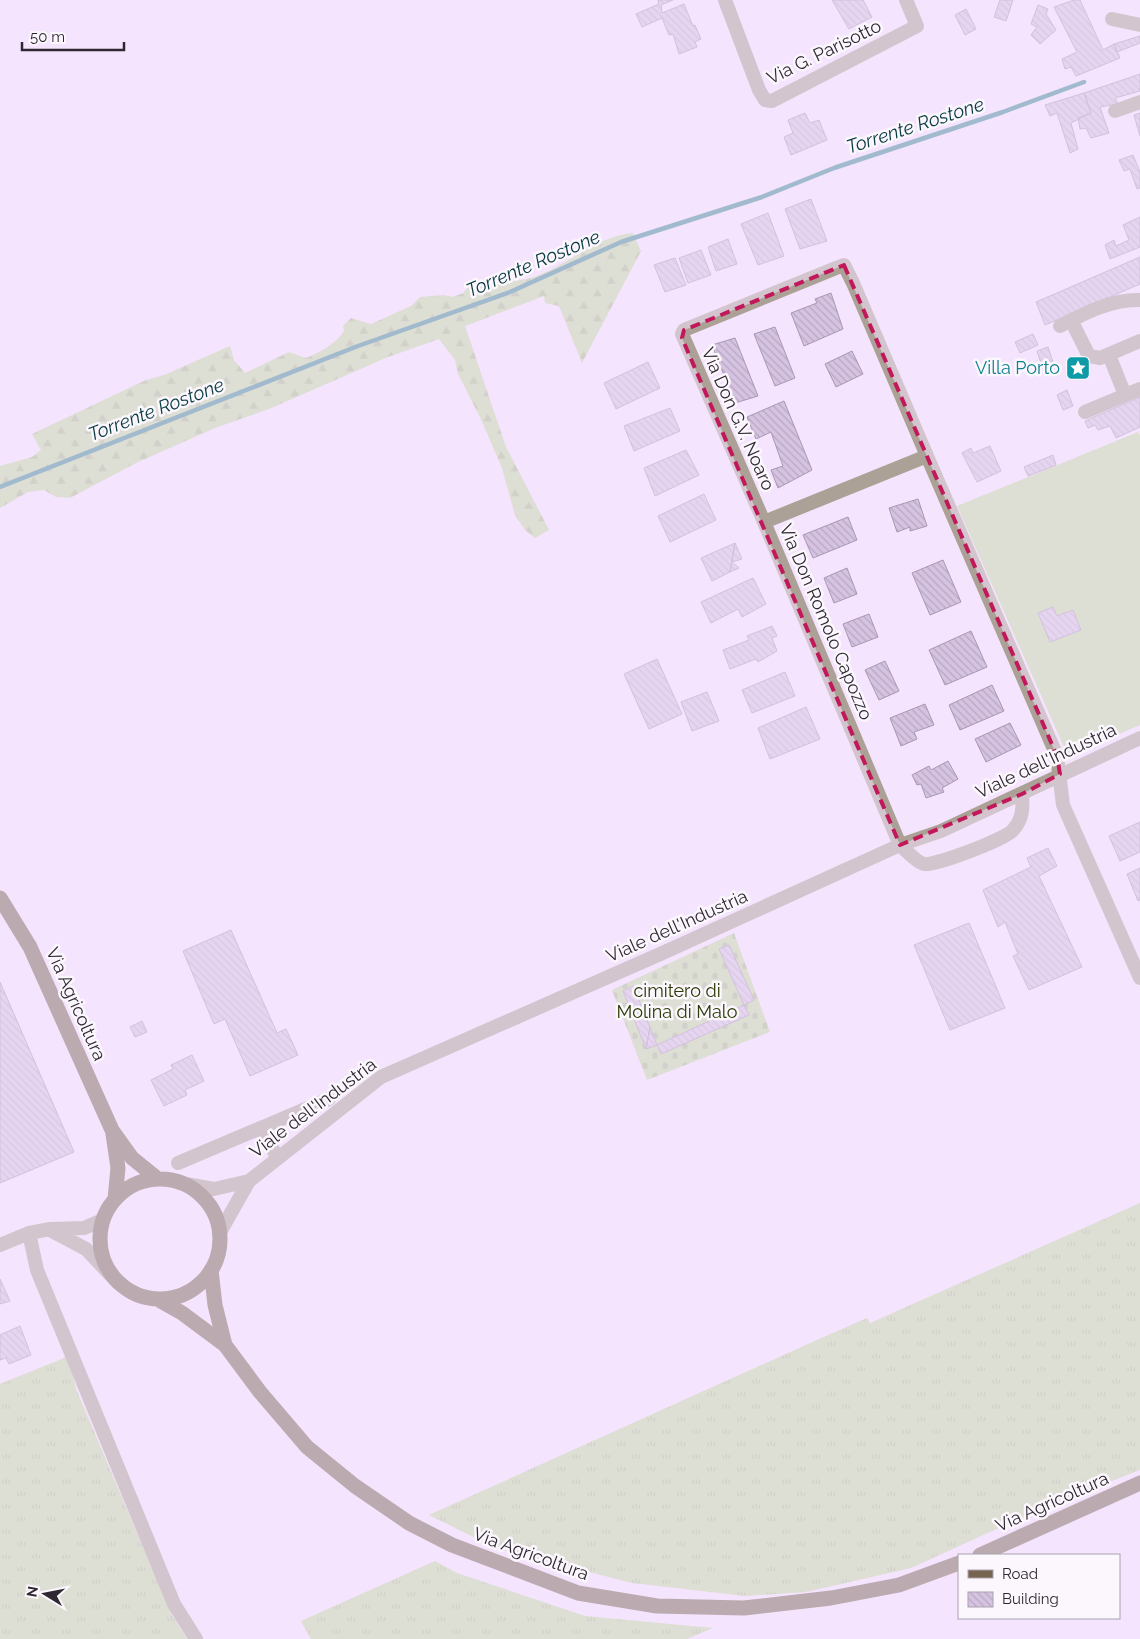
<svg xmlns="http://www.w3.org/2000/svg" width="1140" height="1639" font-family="Raleway,sans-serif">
	<defs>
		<pattern id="grass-tufts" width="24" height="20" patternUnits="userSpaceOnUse" patternTransform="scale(1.25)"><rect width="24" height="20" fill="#c2d7a3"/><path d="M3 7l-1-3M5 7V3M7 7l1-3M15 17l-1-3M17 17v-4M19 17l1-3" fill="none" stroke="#a7b98d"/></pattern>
		<pattern id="forest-firs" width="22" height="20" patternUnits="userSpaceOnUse" patternTransform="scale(1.25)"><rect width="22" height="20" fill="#c2d7a3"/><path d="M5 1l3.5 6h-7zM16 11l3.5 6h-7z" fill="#a7b98d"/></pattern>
		<pattern id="cemetery-stones" width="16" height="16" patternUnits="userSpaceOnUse" patternTransform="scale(1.25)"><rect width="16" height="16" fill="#c2d7a3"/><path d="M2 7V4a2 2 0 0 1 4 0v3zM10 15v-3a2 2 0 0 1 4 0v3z" fill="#a7b98d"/></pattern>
		<pattern id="building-back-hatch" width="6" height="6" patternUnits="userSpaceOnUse" patternTransform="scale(1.25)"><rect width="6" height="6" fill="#d6c3e2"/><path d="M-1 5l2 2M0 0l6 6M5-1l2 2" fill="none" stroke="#b8a8c2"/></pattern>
	</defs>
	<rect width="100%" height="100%" fill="#f4e4fd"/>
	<!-- grass -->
	<path fill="url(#grass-tufts)" d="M1140,1203V1470L1047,1506L911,1568L806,1592L745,1596L632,1583L496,1548L429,1515L828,1335L867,1318L870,1323Z
		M69,1356L76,1389L171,1613L187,1639H0V1384Z
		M435,1561L457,1573L585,1616L713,1628L687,1639H311L301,1621Z"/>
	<!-- forest -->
	<path fill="url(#forest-firs)" d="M633,233L641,251L582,363L559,306L545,303L544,296L465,326L506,447L549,530L535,538L525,530L515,515L502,468L480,417L458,374L455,360L439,339L388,357L269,409L215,428L136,463L70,498L56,497L44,490L28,492L0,508V466L32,457L41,450L32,434L146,380L164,375L230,346L234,360L245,373L289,352L306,358C322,351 334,345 344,331L343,326L351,318L371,324L411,306L420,297L444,295L453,297L463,293L472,283C493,283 514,283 534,277C568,265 597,236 633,233Z"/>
	<!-- cemetery -->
	<path fill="url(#cemetery-stones)" d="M734,933L770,1032L647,1080L612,990Z"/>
	<!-- garden -->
	<path fill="#c2d7a3" d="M1138,432L1140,435V725L1068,756L957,506Z"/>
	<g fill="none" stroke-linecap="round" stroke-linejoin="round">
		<!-- stream -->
		<path stroke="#3e8794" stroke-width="4.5" d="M0,487L358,346L510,292L621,242L762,197L834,168L1003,112L1084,82"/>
	</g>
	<!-- building -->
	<path fill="url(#building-back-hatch)" stroke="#a997b4" d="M658,0H673L661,5L662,13L684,4L693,26L695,25L701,39L695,42L697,47L679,54L673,34L669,35L662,18L642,27L636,14L659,4Z
		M832,0H863L872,17L849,29Z
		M1000,0H1013L1006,21L994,17Z
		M1074,0H1080L1103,50L1114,44L1120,58L1076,76L1071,67L1065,69L1062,59L1077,52L1054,7Z
		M1038,5L1048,9L1046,14L1056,30L1040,44L1031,35L1037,27L1031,24Z
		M966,9L976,29L965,35L955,15Z
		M1140,36V43L1117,52L1114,44Z
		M1140,74V91L1115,98L1118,104L1100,107L1109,133L1091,138L1086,128L1080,129L1078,118L1091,113L1084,93Z
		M1084,93L1091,113L1071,123L1078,149L1070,153L1057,113L1050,116L1045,105Z
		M805,113L810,123L819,120L827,140L791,155L784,137L793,133L788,120Z
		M1140,113V136L1134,115Z
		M1133,155L1140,172V188L1137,189L1130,169L1124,171L1119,160Z
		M811,199L827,241L800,249L785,209Z
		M768,213L784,256L758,265L741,224Z
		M1140,217V247L1110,259L1105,245L1114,240L1116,246L1129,240L1123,225Z
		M728,239L737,264L716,271L708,247Z
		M701,250L711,275L688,283L679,258Z
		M1140,257V284L1045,325L1036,302Z
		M675,258L686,285L665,292L654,265Z
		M831,293L843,329L804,346L791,313L817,303L815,299Z
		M775,327L795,378L775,386L754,334Z
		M1033,334L1038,345L1020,353L1015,342Z
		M735,338L758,396L735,403L712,345Z
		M1048,347L1054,365L1043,369L1037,351Z
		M852,351L863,374L836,387L825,364Z
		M648,362L660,388L616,409L604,383Z
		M1067,390L1073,406L1063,410L1057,395Z
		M1140,397V427L1116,438L1110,426L1098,430L1095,425L1088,428L1085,421Z
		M784,401L812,470L778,488L771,470L783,466L771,432L756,439L747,417Z
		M670,408L680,431L634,451L624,426Z
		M990,446L1001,471L977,482L962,453L971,448L973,453Z
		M686,450L699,475L655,496L644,468Z
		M1053,455L1056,465L1028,476L1024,467Z
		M704,494L716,520L670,542L658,516Z
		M918,499L927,526L910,531V527L897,532L889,508Z
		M848,517L857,540L813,558L803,535Z
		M735,543L730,572L712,581L701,558Z
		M735,543L742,559L732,562L739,568L730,572Z
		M943,560L961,602L930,615L912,573Z
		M847,568L857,594L834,603L824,578Z
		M753,578L766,604L742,617L738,609L711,623L701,602Z
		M1053,607L1057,616L1073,610L1081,630L1050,642L1038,613Z
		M869,614L878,637L852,647L843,624Z
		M772,626L777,636L772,638L777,651L758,662L756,659L730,669L723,650L749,640L747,636Z
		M971,631L987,667L945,685L929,650Z
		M657,659L682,714L649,729L624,674Z
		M885,661L899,691L879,700L865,670Z
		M785,672L795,696L752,713L742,690Z
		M992,685L1004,711L960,730L949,705Z
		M707,692L719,721L692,731L681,702Z
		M925,704L934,725L914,732L917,739L901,746L890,718Z
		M806,707L820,739L770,759L758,728Z
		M1010,723L1021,745L986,762L975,739Z
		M948,761L958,779L942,788L944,792L926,798L921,784L917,785L912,775L929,766L931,770Z
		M1140,822V852L1120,861L1109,836Z
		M1048,848L1057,866L1039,876L1082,967L1029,990L1013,956L1018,954L1005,922L998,927L983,890L1031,867L1027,858Z
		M1140,868V900L1138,901L1127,874Z
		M969,923L1005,1008L950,1030L914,945Z
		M231,930L277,1033L286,1029L298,1055L250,1076L225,1019L214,1024L183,951Z
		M729,945L754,1000L744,1005L719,949Z
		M0,982L74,1152L0,1183Z
		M633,986L650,1027L646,1049L623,991Z
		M744,1005L749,1015L661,1054L657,1045Z
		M142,1021L147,1032L135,1037L130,1027Z
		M650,1027L657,1045L646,1049Z
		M192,1055L204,1081L185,1090L187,1095L164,1106L151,1080L173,1069L171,1065Z
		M0,1279L10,1301L0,1304Z
		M20,1326L31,1355L9,1364L6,1358L0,1360V1335Z"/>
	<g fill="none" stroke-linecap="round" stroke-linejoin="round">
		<!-- minor -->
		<path stroke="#aca196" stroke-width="14" d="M725,0L759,90L765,100L772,101L917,26L906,0
			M1112,19L1140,25
			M1115,111L1140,102
			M1071,320L1089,356L1100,358L1140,341
			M1060,326C1085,313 1112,299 1140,300
			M1109,355L1125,395
			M1085,412L1140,389
			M764,522L682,334L684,330L836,268L844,265L853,283L927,456
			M1022,794C1023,808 1023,819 1013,830C1006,839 935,866 924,864C916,862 906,850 900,845L764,522L927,456L1057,756L1063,805L1140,978
			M260,1128L278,1158
			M178,1163L329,1099
			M180,1183L214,1189L249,1181
			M50,1230L86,1249L118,1283
			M29,1233L37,1270L174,1604L196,1639
			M219,1234L249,1181L381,1077L667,951L900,845L941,831L1140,738
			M0,1245L29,1233L50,1229L84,1228L103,1220"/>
		<!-- major -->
		<path stroke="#776450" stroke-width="15" d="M0,898L30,947L112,1130L132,1158L158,1179
			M113,1134L118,1168L115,1199
			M100 1239a60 60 0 1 1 120 0a60 60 0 1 1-120 0Z
			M211,1270L215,1305L225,1345
			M159,1300L182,1313L225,1345L260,1392L307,1447L355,1486L409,1523L452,1545L578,1593L657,1606L744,1608L831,1598L899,1585L959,1563
			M980,1555L1140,1483"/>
	</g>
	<!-- marked area -->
	<path d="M0 0H1140V1639H0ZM844,265L1057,756L1060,774L1022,794L900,845L682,338L684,330Z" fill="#f4e4fd" fill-opacity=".55" fill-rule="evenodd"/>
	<path fill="none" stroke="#c2185b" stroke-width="4" stroke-dasharray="10 6" stroke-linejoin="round" d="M844,265L1057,756L1060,774L1022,794L900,845L682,338L684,330Z"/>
	<!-- icons -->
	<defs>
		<symbol id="sight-square" viewBox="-11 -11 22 22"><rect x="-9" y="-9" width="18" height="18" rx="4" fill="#0f9aa8" stroke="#fbf7fd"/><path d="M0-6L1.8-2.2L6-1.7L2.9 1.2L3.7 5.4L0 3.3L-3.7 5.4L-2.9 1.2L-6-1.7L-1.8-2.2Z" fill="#fff"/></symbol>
	</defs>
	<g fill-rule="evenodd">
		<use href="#sight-square" x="1064" y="354" width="28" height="28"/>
	</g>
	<g text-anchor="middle" stroke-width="5" stroke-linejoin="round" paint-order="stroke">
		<!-- street labels -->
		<g font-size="18" fill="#2f2833" stroke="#fbf7fd">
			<text transform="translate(824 52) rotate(-26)" y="6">Via G. Parisotto</text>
			<text transform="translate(738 419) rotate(66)" y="6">Via Don G.V. Noaro</text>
			<text transform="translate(826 622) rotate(67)" y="6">Via Don Romolo Capozzo</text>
			<text transform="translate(1046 761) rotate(-25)" y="6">Viale dell'Industria</text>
			<text transform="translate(677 926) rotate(-24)" y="6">Viale dell'Industria</text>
			<text transform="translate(76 1004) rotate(66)" y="6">Via Agricoltura</text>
			<text transform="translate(313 1108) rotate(-37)" y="6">Viale dell'Industria</text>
			<text transform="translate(1052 1502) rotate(-24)" y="6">Via Agricoltura</text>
			<text transform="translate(531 1554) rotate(20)" y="6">Via Agricoltura</text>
		</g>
		<!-- culture labels -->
		<g font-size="18" fill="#0d838f" stroke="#fbf7fd" text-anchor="end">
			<text x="1060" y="374">Villa Porto</text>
		</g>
		<!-- park labels -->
		<g font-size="18" fill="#2b3b05" stroke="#fbf7fd">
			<text x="677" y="997">cimitero di<tspan x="677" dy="21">Molina di Malo</tspan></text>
		</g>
		<!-- water labels -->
		<g font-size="19" font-style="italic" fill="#083b41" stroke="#fbf7fd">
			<text transform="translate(915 125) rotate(-18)" y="7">Torrente Rostone</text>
			<text transform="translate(533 263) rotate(-23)" y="7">Torrente Rostone</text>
			<text transform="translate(156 409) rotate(-21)" y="7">Torrente Rostone</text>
		</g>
	</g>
	<!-- legend -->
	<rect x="958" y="1554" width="162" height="65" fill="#fbf7fd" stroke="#a9a4ac"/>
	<rect x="968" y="1570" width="25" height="8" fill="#776450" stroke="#a9a4ac"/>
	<text x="1002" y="1579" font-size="15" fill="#2f2833">Road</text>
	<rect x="968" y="1592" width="25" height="15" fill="url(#building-back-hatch)" stroke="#a9a4ac"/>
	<text x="1002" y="1604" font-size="15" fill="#2f2833">Building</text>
	<!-- north arrow -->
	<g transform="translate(45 1594) rotate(280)" stroke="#fbf7fd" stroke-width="4" paint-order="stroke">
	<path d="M0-4L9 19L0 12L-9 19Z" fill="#2f2833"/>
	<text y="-8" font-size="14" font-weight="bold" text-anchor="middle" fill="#2f2833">N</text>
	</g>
	<!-- scale -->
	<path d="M22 42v8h102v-8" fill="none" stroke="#2f2833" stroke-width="2.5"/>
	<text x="30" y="42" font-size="15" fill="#2f2833" stroke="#fbf7fd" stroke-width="4" paint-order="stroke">50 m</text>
</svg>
